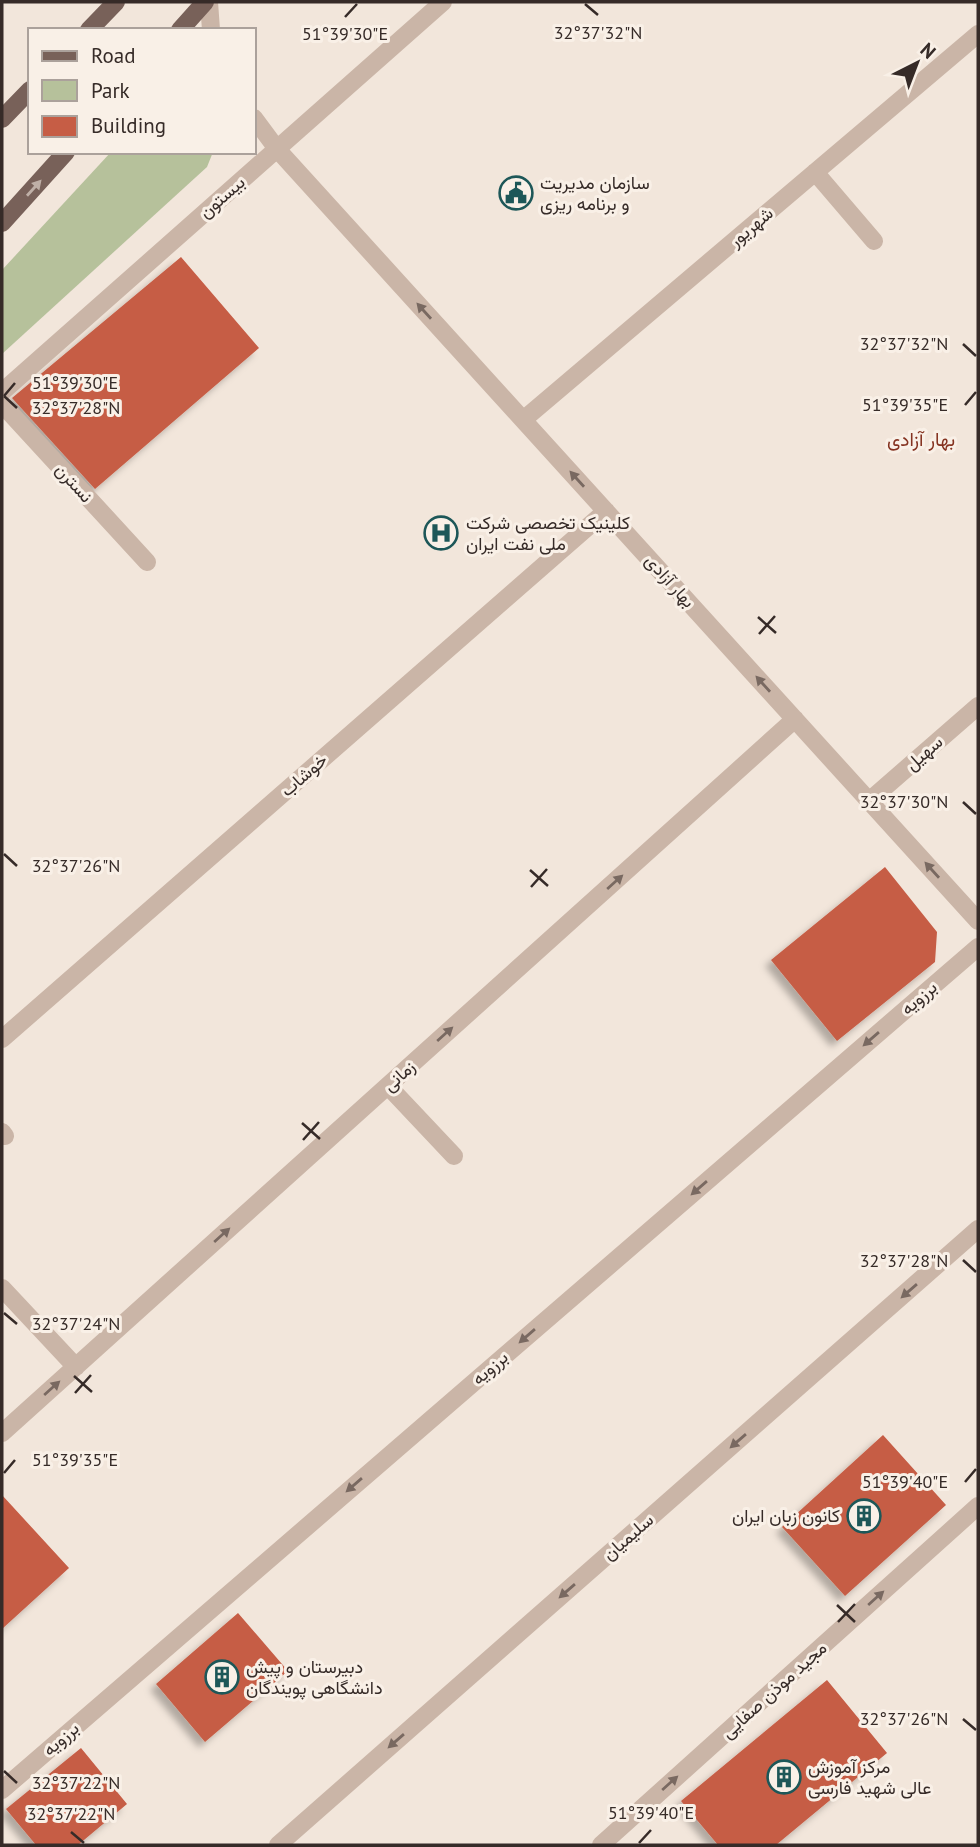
<svg xmlns="http://www.w3.org/2000/svg" width="980" height="1847" font-family="'PT Sans',Vazirmatn,sans-serif">
	<defs>
		<filter id="shadow"><feDropShadow dx="-6" dy="6" stdDeviation="3.5" flood-color="#0004"/></filter>
	</defs>
	<rect width="100%" height="100%" fill="#f2e6db"/>
	<!-- green -->
	<path fill="#b6c19b" d="M111,152H213L207,167L2,354V270Z"/>
	<!-- building -->
	<path fill="#c65d45" filter="url(#shadow)" d="M181,257L259,348L95,489L12,398Z
		M885,867L937,932L935,962L837,1041L771,960Z
		M883,1435L946,1505L845,1596L782,1527Z
		M2,1495L69,1568L2,1629Z
		M238,1613L288,1671L205,1742L156,1684Z
		M827,1680L887,1753L776,1845H718L681,1801Z
		M81,1748L127,1804L78,1845H36L6,1809Z"/>
	<g fill="none" stroke-linecap="round" stroke-linejoin="round">
		<!-- minor -->
		<path stroke="#cab5a7" stroke-width="18" d="M209,2L211,30
			M254,118L277,149L978,921
			M815,172L874,241
			M2,392L443,2
			M2,404L147,562
			M523,420L978,34
			M869,801L978,706
			M2,1039L606,511
			M388,1086L454,1156
			M2,1132L5,1136
			M2,1288L76,1367
			M2,1433L795,719
			M2,1790L978,947
			M278,1845L978,1229
			M601,1845L978,1506"/>
		<!-- major -->
		<path stroke="#786159" stroke-width="18" d="M89,30L116,2
			M180,30L205,2
			M2,119L30,90
			M2,223L66,152"/>
	</g>
	<!-- one-way arrows -->
	<defs><path id="oneway-solid" d="M-6-.8H1V-3.2L6.5 0L1 3.2V.8H-6Z" transform="scale(1.75)"/></defs>
	<use fill="#bfb0a7" href="#oneway-solid" transform="translate(34 188) rotate(-48)"/>
	<g fill="#796961">
		<use href="#oneway-solid" transform="translate(424 311) rotate(-132)"/>
		<use href="#oneway-solid" transform="translate(577 479) rotate(-132)"/>
		<use href="#oneway-solid" transform="translate(763 684) rotate(-132)"/>
		<use href="#oneway-solid" transform="translate(932 870) rotate(-132)"/>
		<use href="#oneway-solid" transform="translate(615 882) rotate(-42)"/>
		<use href="#oneway-solid" transform="translate(445 1034) rotate(-42)"/>
		<use href="#oneway-solid" transform="translate(871 1039) rotate(139)"/>
		<use href="#oneway-solid" transform="translate(699 1188) rotate(139)"/>
		<use href="#oneway-solid" transform="translate(222 1235) rotate(-42)"/>
		<use href="#oneway-solid" transform="translate(909 1291) rotate(139)"/>
		<use href="#oneway-solid" transform="translate(527 1336) rotate(139)"/>
		<use href="#oneway-solid" transform="translate(52 1388) rotate(-42)"/>
		<use href="#oneway-solid" transform="translate(738 1441) rotate(139)"/>
		<use href="#oneway-solid" transform="translate(354 1485) rotate(139)"/>
		<use href="#oneway-solid" transform="translate(567 1591) rotate(139)"/>
		<use href="#oneway-solid" transform="translate(876 1598) rotate(-42)"/>
		<use href="#oneway-solid" transform="translate(396 1741) rotate(139)"/>
		<use href="#oneway-solid" transform="translate(670 1783) rotate(-42)"/>
	</g>
	<!-- ticks -->
	<path fill="none" stroke="#362b28" stroke-width="2.5" d="M585,4L598,15M345,17L357,4M963,344L976,356M4,396L15,383M4,396L17,408M965,405L976,392M758,617L776,633M759,634L775,616M963,802L976,814M4,854L17,866M530,870L548,886M531,887L547,869M302,1123L320,1139M303,1140L319,1122M963,1260L976,1272M4,1313L17,1324M74,1376L92,1392M75,1393L91,1375M4,1473L15,1460M965,1482L976,1469M837,1605L855,1622M838,1622L855,1604M963,1719L976,1730M4,1771L17,1783M71,1832L84,1843M639,1843L651,1830"/>
	<!-- icons -->
	<defs>
		<symbol id="civic-ring" viewBox="-11 -11 22 22"><circle r="9.5" fill="#f9f0e7" stroke="#1d5758" stroke-width="1.5"/><path d="M-.6-6.5H3V-4.5H.6V-3L4-1V1h2V6H-6V1h2V-1L-.6-3ZM-1.2 2.5V6h2.4V2.5Z" fill="#1d5758"/></symbol>
		<symbol id="hospital-ring" viewBox="-11 -11 22 22"><circle r="9.5" fill="#f9f0e7" stroke="#1d5758" stroke-width="1.5"/><path d="M-5-5h3v3.5h4V-5h3V5h-3V1.5h-4V5h-3Z" fill="#1d5758"/></symbol>
		<symbol id="building-ring" viewBox="-11 -11 22 22"><circle r="9.5" fill="#f9f0e7" stroke="#1d5758" stroke-width="1.5"/><path d="M-4-6H4V6H1V3H-1V6H-4ZM-2.5-4.3h1.7v1.8h-1.7ZM.8-4.3h1.7v1.8H.8ZM-2.5-1h1.7V.8h-1.7ZM.8-1h1.7V.8H.8Z" fill="#1d5758"/></symbol>
	</defs>
	<g fill-rule="evenodd">
		<use href="#civic-ring" x="497" y="174" width="38" height="38"/>
		<use href="#hospital-ring" x="422" y="514" width="38" height="38"/>
		<use href="#building-ring" x="845" y="1497" width="38" height="38"/>
		<use href="#building-ring" x="203" y="1658" width="38" height="38"/>
		<use href="#building-ring" x="765" y="1758" width="38" height="38"/>
	</g>
	<g text-anchor="middle" stroke-width="6" stroke-linejoin="round" paint-order="stroke">
		<!-- poi labels -->
		<g font-size="18" fill="#362b28" stroke="#f9f0e7" text-anchor="start">
			<text x="540" y="189">سازمان مدیریت<tspan x="540" dy="21">و برنامه ریزی</tspan></text>
			<text x="466" y="529">کلینیک تخصصی شرکت<tspan x="466" dy="21">ملی نفت ایران</tspan></text>
			<text x="840" y="1522" text-anchor="end">کانون زبان ایران</text>
			<text x="246" y="1673">دبیرستان و پیش<tspan x="246" dy="21">دانشگاهی پویندگان</tspan></text>
			<text x="808" y="1773">مرکز آموزش<tspan x="808" dy="21">عالی شهید فارسی</tspan></text>
		</g>
		<!-- street labels -->
		<g font-size="18" fill="#362b28" stroke="#f9f0e7">
			<text transform="translate(222 197) rotate(-41)" y="6">بیستون</text>
			<text transform="translate(751 227) rotate(-40)" y="6">شهریور</text>
			<text transform="translate(74 483) rotate(48)" y="6">نسترن</text>
			<text transform="translate(670 581) rotate(48)" y="6">بهار آزادی</text>
			<text transform="translate(924 753) rotate(-41)" y="6">سهیل</text>
			<text transform="translate(304 775) rotate(-41)" y="6">خوشاب</text>
			<text transform="translate(919 998) rotate(-41)" y="6">برزویه</text>
			<text transform="translate(399 1076) rotate(-42)" y="6">زمانی</text>
			<text transform="translate(490 1368) rotate(-41)" y="6">برزویه</text>
			<text transform="translate(628 1537) rotate(-41)" y="6">سلیمیان</text>
			<text transform="translate(774 1690) rotate(-42)" y="6">مجید موذن صفایی</text>
			<text transform="translate(61 1739) rotate(-41)" y="6">برزویه</text>
		</g>
		<!-- neighbourhood labels -->
		<g font-size="19" fill="#853321" stroke="#f9f0e7">
			<text x="921" y="446">بهار آزادی</text>
		</g>
	</g>
	<g font-size="18" text-anchor="middle" fill="#362b28" stroke="#f9f0e7" stroke-width="6" stroke-linejoin="round" paint-order="stroke">
		<text x="598" y="39">32°37'32"N</text>
		<text x="345" y="40">51°39'30"E</text>
		<text x="904" y="350">32°37'32"N</text>
		<text x="75" y="389">51°39'30"E</text>
		<text x="905" y="411">51°39'35"E</text>
		<text x="76" y="414">32°37'28"N</text>
		<text x="904" y="808">32°37'30"N</text>
		<text x="76" y="872">32°37'26"N</text>
		<text x="904" y="1267">32°37'28"N</text>
		<text x="76" y="1330">32°37'24"N</text>
		<text x="75" y="1466">51°39'35"E</text>
		<text x="905" y="1488">51°39'40"E</text>
		<text x="904" y="1725">32°37'26"N</text>
		<text x="76" y="1789">32°37'22"N</text>
		<text x="651" y="1819">51°39'40"E</text>
		<text x="71" y="1820">32°37'22"N</text>
	</g>
	<!-- border -->
	<rect width="980" height="1847" fill="none" stroke="#362b28" stroke-width="7"/>
	<!-- legend -->
	<rect x="28" y="28" width="228" height="126" fill="#f9f0e7" stroke="#aba19b" stroke-width="2"/>
	<rect x="42" y="51" width="35" height="10" fill="#786159" stroke="#aba19b" stroke-width="2"/>
	<text x="91" y="63" font-size="21" fill="#362b28">Road</text>
	<rect x="42" y="80" width="35" height="21" fill="#b6c19b" stroke="#aba19b" stroke-width="2"/>
	<text x="91" y="98" font-size="21" fill="#362b28">Park</text>
	<rect x="42" y="116" width="35" height="21" fill="#c65d45" stroke="#aba19b" stroke-width="2"/>
	<text x="91" y="133" font-size="21" fill="#362b28">Building</text>
	<!-- north arrow -->
	<g transform="translate(917 63) rotate(42)" stroke="#f9f0e7" stroke-width="5" paint-order="stroke">
	<path d="M0-5L12 26L0 18L-12 26Z" fill="#362b28"/>
	<text y="-10" font-size="19" font-weight="bold" text-anchor="middle" fill="#362b28">N</text>
	</g>
</svg>
